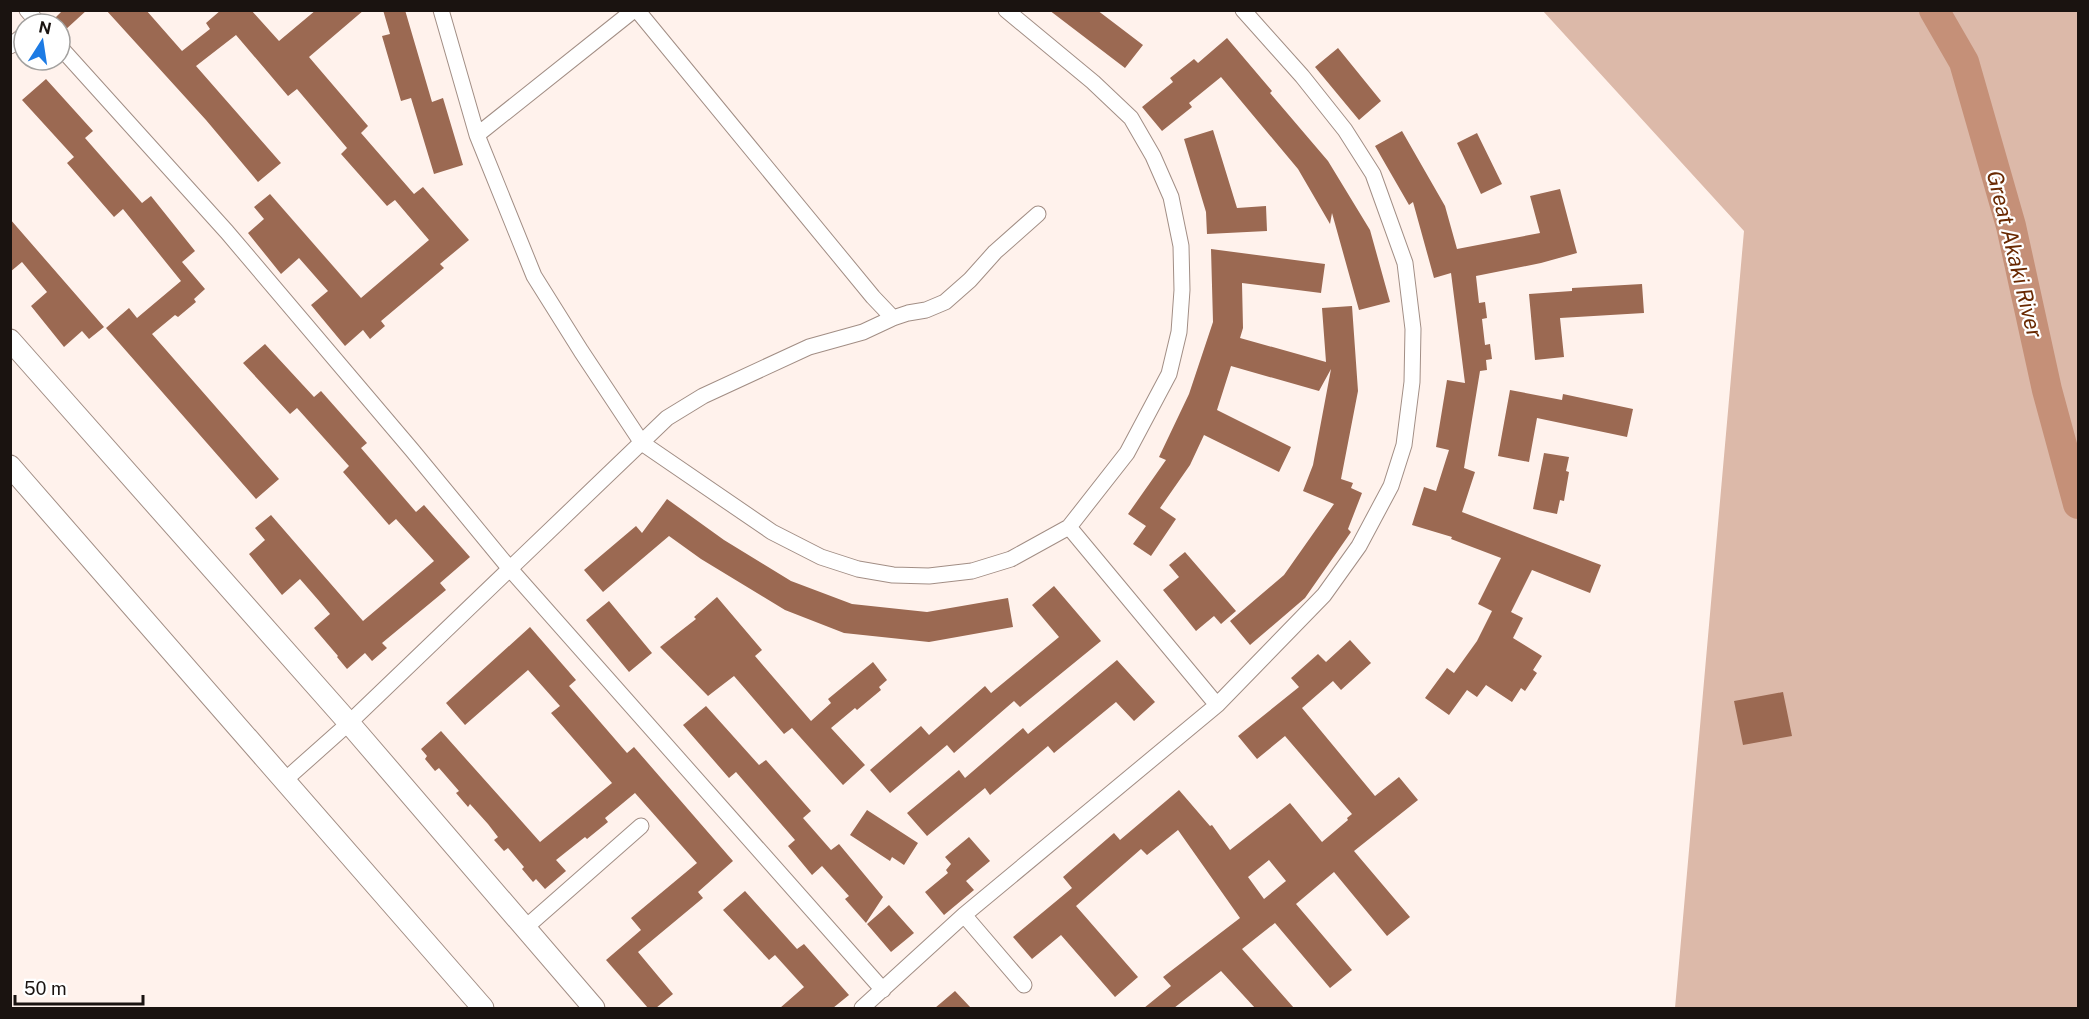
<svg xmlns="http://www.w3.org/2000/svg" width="2089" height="1019" font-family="'Public Sans',sans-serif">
	<rect width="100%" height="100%" fill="#fff2ec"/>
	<!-- green -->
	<path fill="#dcb9a9" d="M1543,11H2078V1008H1675L1744,231Z"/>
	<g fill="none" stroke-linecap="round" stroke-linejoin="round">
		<!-- river -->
		<path stroke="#c59078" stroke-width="30" d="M1934,10L1964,62L2011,226L2047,390L2078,504"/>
	</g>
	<!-- building -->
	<path fill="#9b6952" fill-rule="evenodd" d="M63,10H87L64,31L54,19Z
		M106,10H146L182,51L210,29L206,23L221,10H251L279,41L316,10H364L309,57L368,126L361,133L414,194L423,187L469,240L440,264L444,268L381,321L385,326L370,339L363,330L345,346L311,305L328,291L299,258L281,274L248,233L264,219L254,207L270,194L361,298L429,240L395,200L387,206L341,154L347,148L297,89L288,96L236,35L196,66L281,163L258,182L206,120Z
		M383,10H405L432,102L443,98L463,165L434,174L411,98L401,101L382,36L390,34Z
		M1049,10H1097L1143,45L1125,68Z
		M1227,38L1272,91L1270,93L1328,161L1370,230L1390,302L1359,310L1332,213L1330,224L1298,169L1221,77L1189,103L1192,107L1162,131L1142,107L1173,82L1170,78L1194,59L1198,63Z
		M1338,48L1381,101L1359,120L1315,67Z
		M46,79L93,131L85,138L142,203L151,196L195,251L182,262L205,289L194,299L196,302L178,317L175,315L152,334L279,479L256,499L106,328L129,308L137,318L181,281L123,209L114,217L67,163L74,157L22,100Z
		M1213,130L1237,208L1266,206L1267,231L1207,234L1206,212L1184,139Z
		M1402,131L1445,206L1457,249L1540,233L1530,196L1560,189L1577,253L1541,263L1476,276L1479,303L1485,302L1487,318L1482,319L1485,345L1490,344L1492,359L1486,360L1487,370L1480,371L1464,468L1475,472L1462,512L1601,565L1590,593L1532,570L1511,612L1523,618L1513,638L1542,656L1533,670L1537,673L1525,691L1521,688L1512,702L1486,685L1477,697L1467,690L1449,715L1425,698L1447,668L1454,673L1477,641L1492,611L1478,604L1501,558L1451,539L1452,537L1412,525L1424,487L1436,491L1449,450L1436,447L1447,380L1465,383L1451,273L1434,278L1413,202L1409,205L1375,146Z
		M1477,133L1502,184L1481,194L1457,143Z
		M10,219L104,327L89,339L82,331L64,347L31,306L47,292L22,262L10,272Z
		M1211,249L1325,264L1321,293L1242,283L1243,328L1240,338L1326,362L1322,308L1352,306L1358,391L1341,479L1353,483L1351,488L1362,493L1348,529L1351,532L1305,598L1250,645L1230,621L1284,575L1334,504L1303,491L1313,465L1331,369L1319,391L1231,366L1217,410L1291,447L1279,472L1204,435L1190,465L1160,508L1176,519L1151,556L1133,544L1146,526L1128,514L1166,460L1159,457L1189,394L1213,322Z
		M1642,284L1644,313L1560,318L1564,357L1535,360L1529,294L1572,291V288Z
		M265,344L314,397L321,391L367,443L361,448L416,512L424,505L470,557L440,583L446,590L382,643L387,648L372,661L365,653L347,669L337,657L338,656L314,628L330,614L320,602L300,579L282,595L249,554L265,540L255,528L271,515L363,621L434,561L396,519L389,525L343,472L349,466L297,408L290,414L243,363Z
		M1510,390L1562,400L1563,394L1633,409L1627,437L1537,418L1529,462L1498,456Z
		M1544,453L1569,457L1566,471L1569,472L1564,501L1560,500L1557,514L1533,509Z
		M667,499L724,540L791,581L852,604L927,612L1008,598L1013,627L929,642L844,633L785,610L701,559L669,536L603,592L584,570L636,526L642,533Z
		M1185,552L1236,611L1221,624L1214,616L1196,631L1163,590L1179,577L1169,565Z
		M1054,586L1101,641L1020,707L1014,701L954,753L947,745L890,793L870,770L921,726L929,735L985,686L991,693L1059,637L1032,605Z
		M717,597L762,650L755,656L811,721L831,703L828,699L873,662L887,680L879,687L881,690L857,710L855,708L831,728L865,765L843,785L792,728L784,734L734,676L708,696L660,647L696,619L694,617Z
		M609,601L652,653L629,672L586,620Z
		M530,627L576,680L569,686L627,753L634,747L733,861L698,892L703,898L638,952L673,994L656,1008H648L606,960L641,930L631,918L697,863L658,819L635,793L605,818L608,822L587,839L585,837L556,860L566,871L545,889L536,879L533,882L522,869L524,867L508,848L504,851L494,840L498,837L488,824L470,804L468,807L456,793L459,791L439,768L435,771L425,759L427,756L421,749L441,731L540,842L612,783L551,713L560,706L528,670L465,725L446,703Z
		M1350,640L1371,663L1341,690L1333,681L1302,708L1375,796L1399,777L1418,800L1354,851L1410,917L1387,936L1334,872L1296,904L1352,970L1330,988L1275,923L1242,949L1294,1008H1255L1221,971L1174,1008H1144L1171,986L1163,977L1240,918L1178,830L1147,855L1141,849L1076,906L1138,977L1115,997L1061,935L1032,959L1013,937L1072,888L1063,877L1114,833L1120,840L1179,790L1210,826L1212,825L1230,850L1290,803L1322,842L1348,820L1347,818L1352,814L1285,736L1257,759L1238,736L1299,687L1291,678L1318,654L1326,662ZM1269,860L1286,881L1264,899L1248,877Z
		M1117,660L1155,702L1134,721L1116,702L1054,753L1048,746L990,795L985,788L927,836L907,813L959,770L965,778L1023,728L1028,734Z
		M1783,692L1792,736L1743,745L1734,701Z
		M706,706L759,765L766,760L811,811L803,818L831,850L839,844L883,897L866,923L845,899L849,896L822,866L812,875L788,846L795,840L736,772L729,778L683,725Z
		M867,810L918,843L904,865L892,857L890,861L850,835Z
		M969,837L990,861L966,881L974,890L944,915L925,892L948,873L946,870L951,864L945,857Z
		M745,891L797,949L804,944L849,995L833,1008H780L804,987L775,955L769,960L723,910Z
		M889,905L914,933L891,952L867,924Z
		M955,991L971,1008H935Z"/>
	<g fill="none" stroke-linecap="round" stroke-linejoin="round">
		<defs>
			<path id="street" d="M27,10L39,24
				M441,10L477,135L534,276L581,351L642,443L772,532L821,557L858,569L893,575L929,576L972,571L1011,559L1069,527L1127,453L1169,374L1179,332L1182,290L1181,246L1171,197L1153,156L1131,118L1093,82L1006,10
				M637,10L873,297L893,318
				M10,46L24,35
				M60,47L227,232L412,450L510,569L883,990
				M477,135L634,10
				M1069,527L1217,705
				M285,780L349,723L667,418L703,396L809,347L863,332L893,318L908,313L926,310L945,302L970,280L995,252L1038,214
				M964,915L1024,985
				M525,928L641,826
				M862,1008L964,915L1217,705L1324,595L1359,546L1391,486L1404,445L1412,382L1413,329L1405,263L1373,174L1345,130L1302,76L1243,10"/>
			<path id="secondary" d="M10,340L349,723L594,1008
				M10,466L483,1008"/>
		</defs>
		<!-- street casing -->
		<use href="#street" stroke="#a28e85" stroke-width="17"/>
		<!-- secondary casing -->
		<use href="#secondary" stroke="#a28e85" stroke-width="23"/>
		<!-- street -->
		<use href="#street" stroke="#fff" stroke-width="15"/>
		<!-- secondary -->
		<use href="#secondary" stroke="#fff" stroke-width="21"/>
	</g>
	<g text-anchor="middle" stroke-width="4.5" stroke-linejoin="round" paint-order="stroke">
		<!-- water labels -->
		<g font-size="22" font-style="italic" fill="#692902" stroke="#fff">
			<text transform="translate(2015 254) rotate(76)" y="8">Great Akaki River</text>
		</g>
	</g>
	<!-- border -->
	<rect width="2089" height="1019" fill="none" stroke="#1a1310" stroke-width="24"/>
	<!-- north arrow -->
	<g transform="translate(42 42) rotate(12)"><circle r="28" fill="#ffffff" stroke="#a3a19f" stroke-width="1.5"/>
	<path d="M0-4.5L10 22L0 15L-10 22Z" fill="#1d7be4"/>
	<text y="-9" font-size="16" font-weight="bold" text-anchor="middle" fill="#1a1310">N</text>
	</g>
	<!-- scale -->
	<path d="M15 995v9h128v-9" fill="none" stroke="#1a1310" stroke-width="3"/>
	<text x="24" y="995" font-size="18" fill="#1a1310" stroke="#ffffff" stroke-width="4.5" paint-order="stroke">50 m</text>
</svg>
